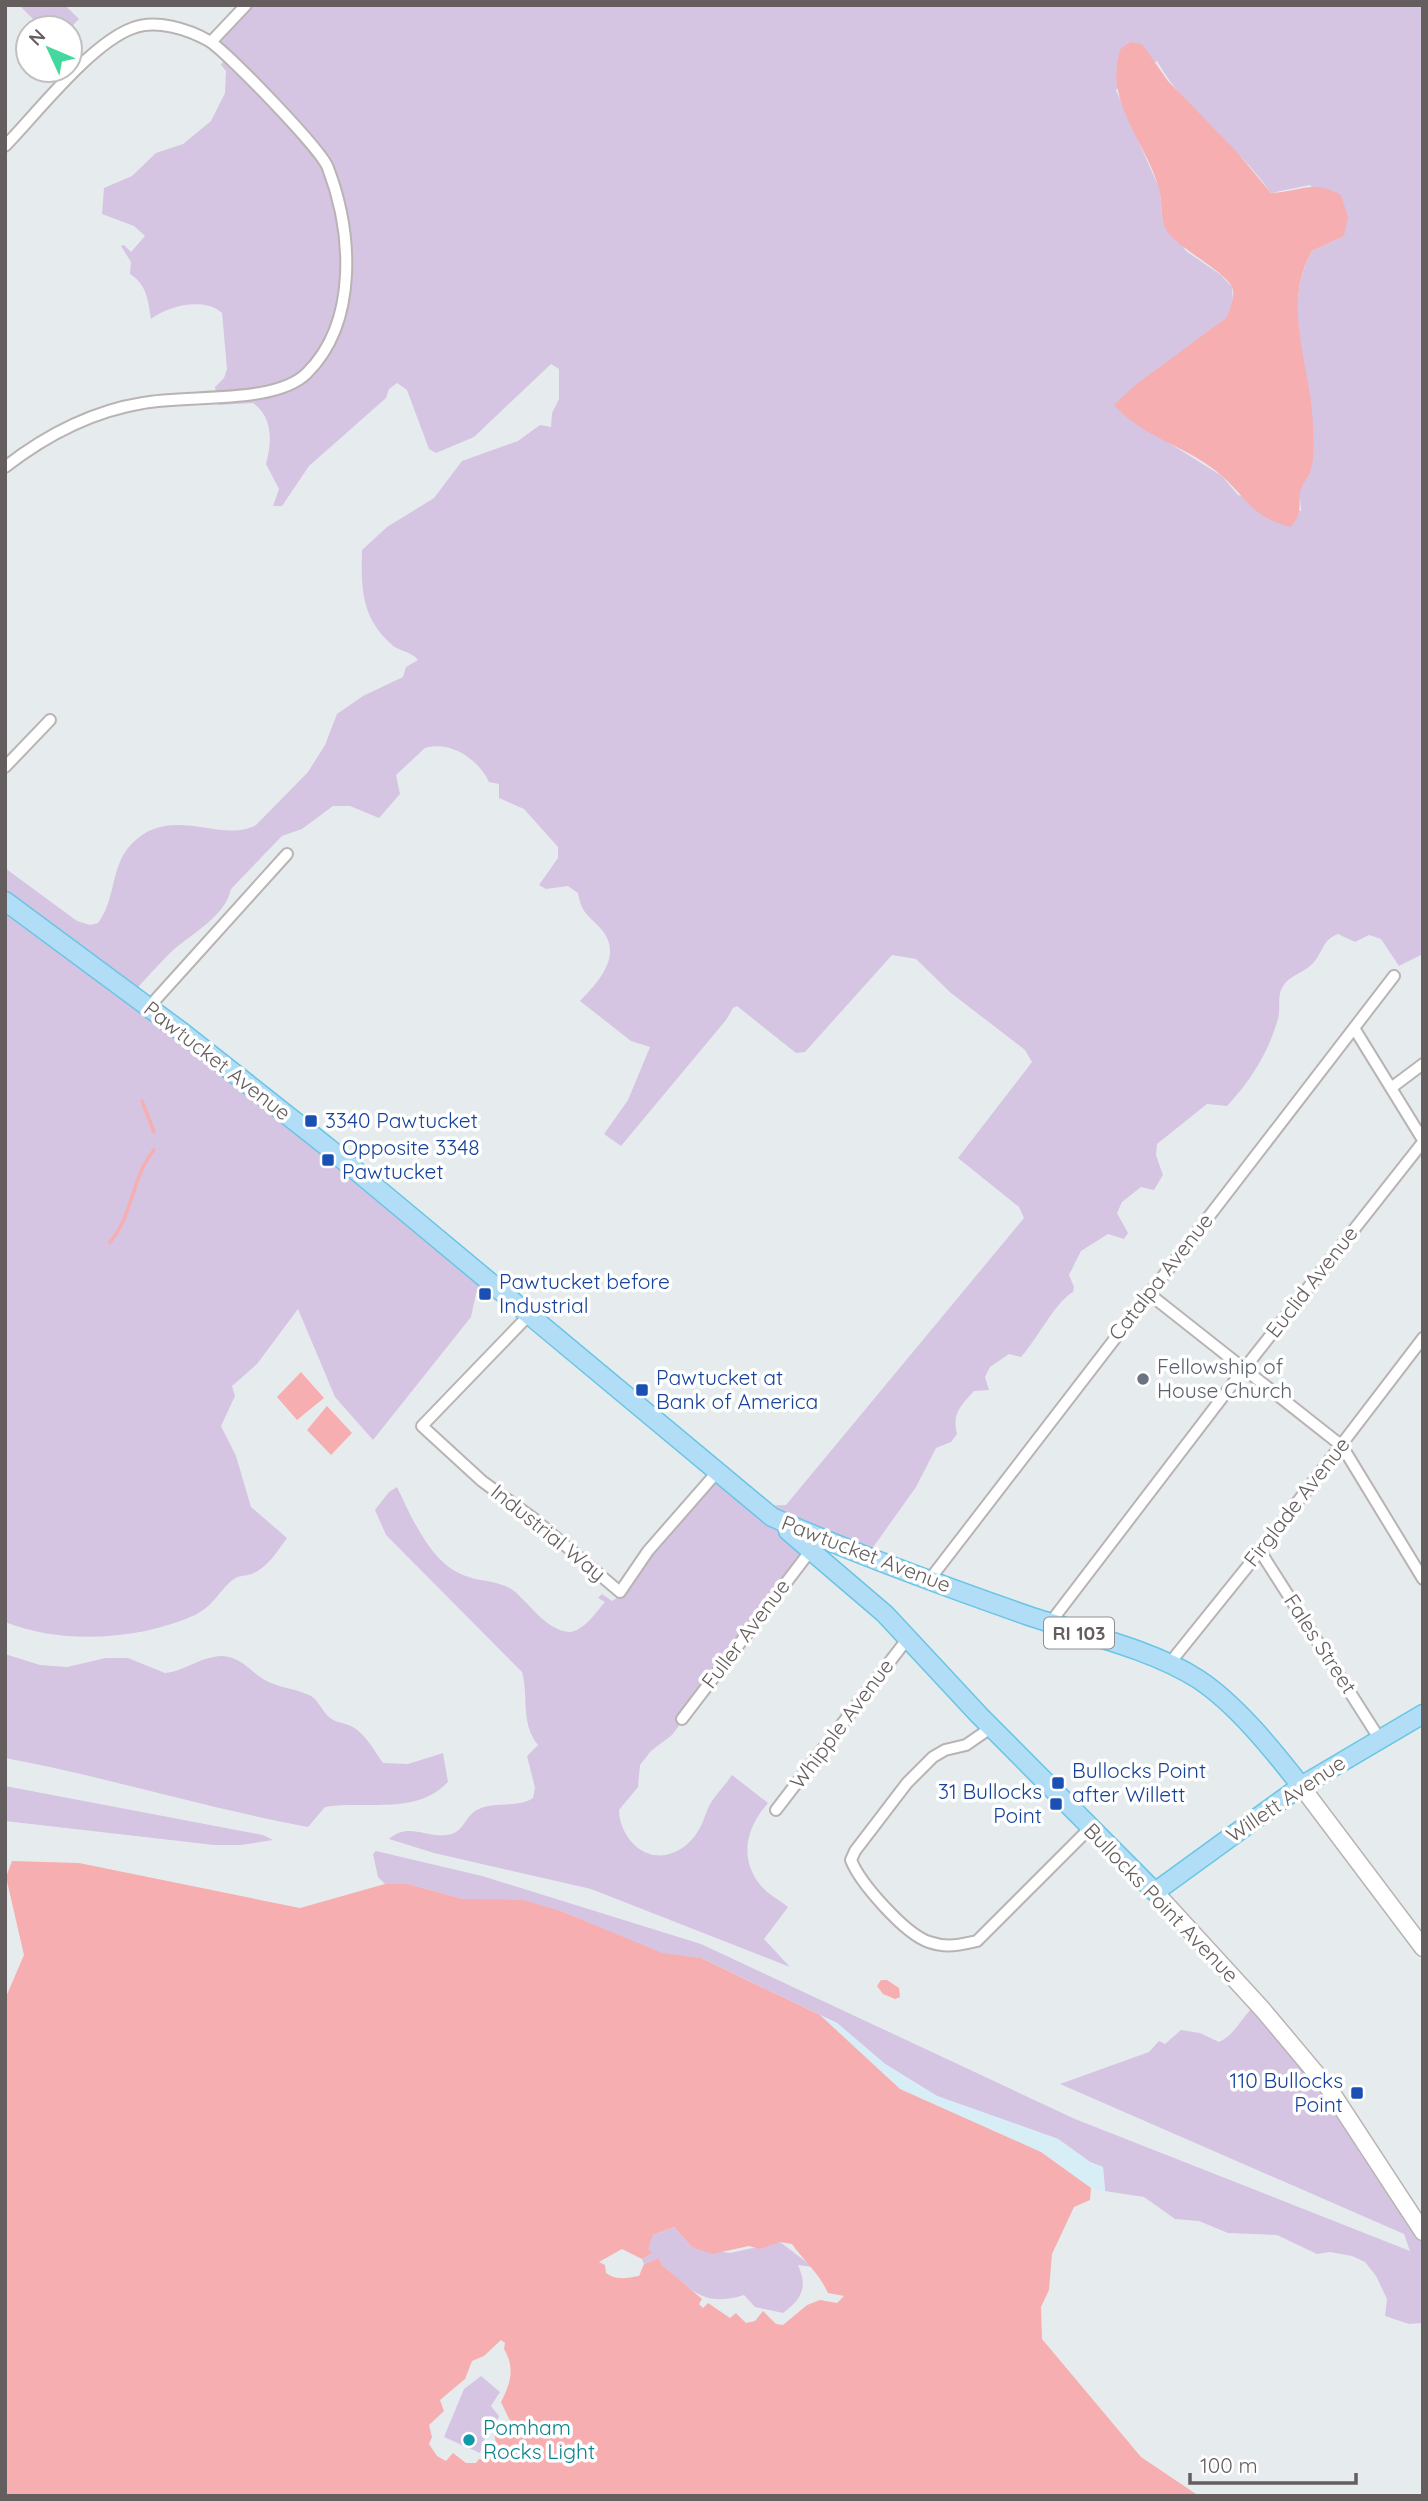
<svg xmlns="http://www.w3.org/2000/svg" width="1428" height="2501" font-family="Quicksand,sans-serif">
	<rect width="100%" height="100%" fill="#e6ecee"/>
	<!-- green -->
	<path fill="#d5c5e3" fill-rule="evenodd" d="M19,5H65L79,19L70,28H42Z
		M244,5H1423V954L1399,966L1381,939L1369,935L1355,942L1338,934C1321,940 1323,955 1311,965C1302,974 1289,975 1282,988C1277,997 1281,1009 1278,1019C1268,1053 1251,1081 1227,1106L1207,1104L1157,1144L1156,1155L1163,1175L1154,1190L1141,1187L1122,1202L1117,1213L1128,1233L1124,1239L1108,1234L1081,1251L1069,1275L1074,1287L1073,1292C1056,1301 1036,1341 1021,1357L1009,1354L990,1367L985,1377L989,1390L974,1391C960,1407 952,1413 957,1434L951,1442L936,1448L916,1487L869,1553L807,1544L748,1635L672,1735L651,1751L640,1765L638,1787L619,1810C619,1825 627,1839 638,1848C659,1864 686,1852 698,1831C704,1822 706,1810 712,1801C718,1792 726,1784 732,1775L768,1803C746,1828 738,1859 762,1887C769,1895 780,1900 788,1907L764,1939L790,1967L591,1889L434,1853L389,1839C408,1822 426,1838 447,1835C463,1833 464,1819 475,1811C493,1800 516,1809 533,1798L535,1788L527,1756L538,1745C520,1723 529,1697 522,1672L386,1535L375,1510L389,1492L397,1487C411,1516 430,1562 463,1575C479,1582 500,1580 514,1591C530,1604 546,1630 569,1632C583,1632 597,1611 605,1602L598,1598L602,1594L612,1601L620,1596L717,1470L763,1506L786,1505L1024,1218L1019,1207L958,1158L1032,1062L1025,1050L951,993L916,959L892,955L805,1052L796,1053L737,1006L733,1008L726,1020L621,1146L604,1134L628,1100L650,1047L631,1041L580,1001C598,982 624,955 601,929C588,914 582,915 578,893L568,886L546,889L539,885L558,858V847L524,809L499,798V784L489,782C479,760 451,740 425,748L396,775L400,794L379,818L350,806H333L302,829L282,836L231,889C225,918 188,935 168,955C155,968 143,982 131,995L483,1285L476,1294L471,1317L373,1440L335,1397L298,1309L257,1364L232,1386L235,1396L221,1426L236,1456L251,1507L287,1538C278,1550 269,1566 254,1573C248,1576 239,1575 234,1579C219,1590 215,1605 195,1615C140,1640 62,1645 5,1622V868L77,921L90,925L98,923C115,901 111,869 128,848C168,800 220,845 256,825L308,772L325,745L337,714L363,696L403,677L406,667L418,660C410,650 398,652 390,643C361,617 361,586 362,550L387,527L434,498L462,461L518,441L540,425L551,427L552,413L559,399V369L551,364L474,437L436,453L429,449L407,390L397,383L389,389L386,398L309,466L282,506H273L279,489L266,464C272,442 273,417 253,403L218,405L215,387L224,378L227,369L222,313C206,297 168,305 151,319C148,300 147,285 130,274L131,262L121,246L124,245L131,252L145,236L134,226L102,214L104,188L132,176L156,153L183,144L211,121L225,93L226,71L221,65L225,58L210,42ZM1157,61C1185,112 1238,145 1271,193L1310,185L1344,236L1312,251C1278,312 1314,385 1313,449C1313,469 1306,473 1300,489C1299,495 1301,505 1301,511L1238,495L1222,476L1169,443L1173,359L1226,318L1233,301L1232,287L1221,275L1186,251L1162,216L1160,190L1116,90Z
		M5,1654L40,1665L67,1667L106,1658H128L165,1673C185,1671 202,1656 222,1656C241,1657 249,1670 263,1679C278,1688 294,1688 309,1695C317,1698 321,1709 327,1715C334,1723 342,1722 351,1726C365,1733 374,1750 383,1763L408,1764L443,1753L448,1782C416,1816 365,1800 325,1807L308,1827C206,1808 107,1777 5,1758Z
		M5,1786L263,1835L273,1840L241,1845H214L5,1821Z
		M376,1851L482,1876L701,1944L1075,2119L1410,2251L1404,2234L1060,2084L1149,2052L1159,2041L1165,2044L1181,2030L1200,2033L1219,2042C1236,2034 1242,2016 1257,2003L1292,2044L1423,2232V2323L1409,2324L1385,2316L1387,2299L1376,2276L1365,2262L1352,2256L1330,2252L1317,2254L1277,2235L1228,2233L1199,2221L1175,2219L1144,2197L1105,2191L1103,2167L1090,2162L1058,2139L937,2096L885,2064L837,2023L701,1958L662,1954L561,1911L463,1899L408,1884H385L378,1877L373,1854Z
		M674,2227L692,2247L730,2253L780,2242L813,2267L798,2265C808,2287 802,2299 783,2313L755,2307L744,2295C704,2308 691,2290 662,2265L659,2258L644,2264L642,2259L651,2253L647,2249L653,2235Z
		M481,2376L500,2392L491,2406L499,2416L497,2421H491L480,2453L444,2437L464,2389Z"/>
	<!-- sand -->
	<path fill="#d8eef7" d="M820,2015L837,2023L885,2064L937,2096L1058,2139L1090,2162L1103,2167L1105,2191L1091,2188L1041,2152L900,2089Z"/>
	<!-- water -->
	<path fill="#f7aeb0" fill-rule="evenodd" d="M1131,42L1142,44L1168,81L1236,151L1271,193C1300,192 1312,179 1341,195L1348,217L1344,236L1312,251C1280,307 1312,368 1313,426C1313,440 1315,455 1311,469C1309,478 1301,484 1300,493C1299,507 1302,516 1290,527C1249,515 1250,501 1222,476C1190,447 1143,438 1114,405L1134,386L1226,318C1230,308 1236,297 1232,287C1225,272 1184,251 1170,235C1159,222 1163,204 1159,189C1146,141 1102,100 1121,48Z
		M301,1372L324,1398L297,1420L277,1397Z
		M327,1406L352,1433L331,1455L307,1430Z
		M12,1861L79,1863L300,1908L385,1884H408L463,1899L523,1900L561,1911L662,1953L701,1958L820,2015L900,2089L1041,2152L1091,2188L1090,2200L1074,2207L1052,2254L1049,2290L1041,2307L1042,2339L1141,2457L1199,2496H5V1999L24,1955L6,1877ZM674,2227L692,2247L712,2254L749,2246L760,2249L780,2242L792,2244C804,2261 819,2273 828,2293L844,2296L837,2303L820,2300L807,2305L783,2325L776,2324L763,2311L755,2321L746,2323L736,2313L730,2318L708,2303L703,2308L699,2304L702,2299L662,2265L659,2258L644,2264L639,2276C627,2278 617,2281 606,2273L605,2265L599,2262L622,2249L642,2259L652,2253L648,2249L653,2235ZM501,2340L505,2343L504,2349C515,2367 511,2383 501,2402L511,2423L507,2432L494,2431L496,2444L488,2461L479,2459L476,2463H466L453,2453L446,2461L437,2456L429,2444L432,2437L429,2425L444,2411L440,2400L465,2379L472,2361L484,2356Z
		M881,1980H887L899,1988L900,1997L895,1999L883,1994L877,1986Z"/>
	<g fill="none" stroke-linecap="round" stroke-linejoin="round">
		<!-- stream -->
		<path stroke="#f7aeb0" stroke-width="3.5" d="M142,1101L154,1132
			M110,1242C133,1216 131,1178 154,1150"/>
		<defs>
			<path id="street" d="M211,42L246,5
				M5,146C37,113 91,43 133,28C156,19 188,29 209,41C226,51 322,150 328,168C352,231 359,321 307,373C275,405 188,394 143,403C93,411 45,436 5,467
				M5,767L50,720
				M149,1007L287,854
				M1354,1028L1423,1140
				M1391,1088L1423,1064
				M1148,1293L1342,1446L1423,1579
				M530,1314L422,1426L482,1481L534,1519L620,1592L648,1551L718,1471
				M1260,1551L1379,1738
				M930,1579L1394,976
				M1050,1623L1244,1369L1423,1142
				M1169,1664L1260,1551L1423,1338
				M682,1719L811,1550
				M992,1727L966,1745L945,1750L933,1757L907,1783L855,1851L851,1860C860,1883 905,1934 929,1942C946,1948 960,1945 977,1941L1090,1828
				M776,1810L908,1638"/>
			<path id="secondary" d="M1301,1786L1423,1948
				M1155,1892L1263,2010L1330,2090L1423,2232"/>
			<path id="primary" d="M5,901L182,1032L330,1149L772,1517C855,1554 943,1586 1029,1616C1083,1634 1151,1649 1198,1679C1236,1704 1273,1750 1301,1786
				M788,1531L885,1614L979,1715L1155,1892L1301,1786L1423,1714"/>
		</defs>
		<!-- street casing -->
		<use href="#street" stroke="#b9b4b3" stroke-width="14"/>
		<!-- secondary casing -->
		<use href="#secondary" stroke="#b9b3b2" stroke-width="19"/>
		<!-- primary casing -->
		<use href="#primary" stroke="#6ac5e4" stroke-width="21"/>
		<!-- street -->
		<use href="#street" stroke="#fff" stroke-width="10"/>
		<!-- secondary -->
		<use href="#secondary" stroke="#fff" stroke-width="16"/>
		<!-- primary -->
		<use href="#primary" stroke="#b2ddf7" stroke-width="18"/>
	</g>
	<!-- markers -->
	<g fill="#1a4fb4" stroke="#fff" stroke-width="2.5">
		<rect x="304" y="1114" width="14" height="14" rx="3.5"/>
		<rect x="321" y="1153" width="14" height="14" rx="3.5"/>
		<rect x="478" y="1287" width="14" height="14" rx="3.5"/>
		<rect x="635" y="1383" width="14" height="14" rx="3.5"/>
		<rect x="1051" y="1776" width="14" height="14" rx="3.5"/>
		<rect x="1049" y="1797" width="14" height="14" rx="3.5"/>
		<rect x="1350" y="2086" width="14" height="14" rx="3.5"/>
	</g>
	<circle fill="#6b7280" stroke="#fff" stroke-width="2.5" cx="1143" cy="1379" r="7"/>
	<circle fill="#0f9aa8" stroke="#fff" stroke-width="2.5" cx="469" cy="2440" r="7"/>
	<g text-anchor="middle" stroke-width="7" stroke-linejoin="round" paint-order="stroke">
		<!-- shield labels -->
		<rect fill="#fff" stroke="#938e8e" stroke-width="2" x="1044" y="1617.5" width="70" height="31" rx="5"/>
		<g font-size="19" font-weight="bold" fill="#655e5e">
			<text x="1079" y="1640">RI 103</text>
		</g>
		<!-- street labels -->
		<g font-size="21" fill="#655e5e" stroke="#fff">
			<text transform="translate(217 1061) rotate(38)" y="7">Pawtucket Avenue</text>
			<text transform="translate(1161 1277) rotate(-52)" y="7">Catalpa Avenue</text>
			<text transform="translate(1312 1282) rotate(-52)" y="7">Euclid Avenue</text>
			<text transform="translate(1297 1502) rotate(-52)" y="7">Firglade Avenue</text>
			<text transform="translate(548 1533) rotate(39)" y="7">Industrial Way</text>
			<text transform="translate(866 1554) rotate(21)" y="7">Pawtucket Avenue</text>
			<text transform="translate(746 1634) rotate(-53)" y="7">Fuller Avenue</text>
			<text transform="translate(1320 1644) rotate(57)" y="7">Fales Street</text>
			<text transform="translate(842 1724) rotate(-53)" y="7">Whipple Avenue</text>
			<text transform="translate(1286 1799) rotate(-34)" y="7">Willett Avenue</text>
			<text transform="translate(1161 1903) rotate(46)" y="7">Bullocks Point Avenue</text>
		</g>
		<!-- transit labels -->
		<g font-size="21" fill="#164399" stroke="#fff" text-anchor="start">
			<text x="325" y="1128">3340 Pawtucket</text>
			<text x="342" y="1155">Opposite 3348<tspan x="342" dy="24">Pawtucket</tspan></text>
			<text x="499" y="1289">Pawtucket before<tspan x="499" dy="24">Industrial</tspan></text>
			<text x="656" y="1385">Pawtucket at<tspan x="656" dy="24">Bank of America</tspan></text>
			<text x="1072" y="1778">Bullocks Point<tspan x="1072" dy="24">after Willett</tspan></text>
			<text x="1042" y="1799" text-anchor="end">31 Bullocks<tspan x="1042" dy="24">Point</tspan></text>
			<text x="1343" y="2088" text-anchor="end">110 Bullocks<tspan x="1343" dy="24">Point</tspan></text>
		</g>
		<!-- worship labels -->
		<g font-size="21" fill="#5b616d" stroke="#fff" text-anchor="start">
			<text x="1157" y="1374">Fellowship of<tspan x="1157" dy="24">House Church</tspan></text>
		</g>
		<!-- culture labels -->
		<g font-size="21" fill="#0d838f" stroke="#fff" text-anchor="start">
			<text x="483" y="2435">Pomham<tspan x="483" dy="24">Rocks Light</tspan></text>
		</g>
	</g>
	<!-- border -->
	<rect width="1428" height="2501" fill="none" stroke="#655e5e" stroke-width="14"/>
	<!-- north arrow -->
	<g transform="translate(49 49) rotate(314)"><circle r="33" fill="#ffffff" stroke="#c1bfbf" stroke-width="2"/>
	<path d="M0-5L12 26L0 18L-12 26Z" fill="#42d89e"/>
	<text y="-10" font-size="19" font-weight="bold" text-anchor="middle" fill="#655e5e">N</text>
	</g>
	<!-- scale -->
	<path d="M1190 2473v10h166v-10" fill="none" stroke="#655e5e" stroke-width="3.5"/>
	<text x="1200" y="2473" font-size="21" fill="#655e5e" stroke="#ffffff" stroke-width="5" paint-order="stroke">100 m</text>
</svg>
